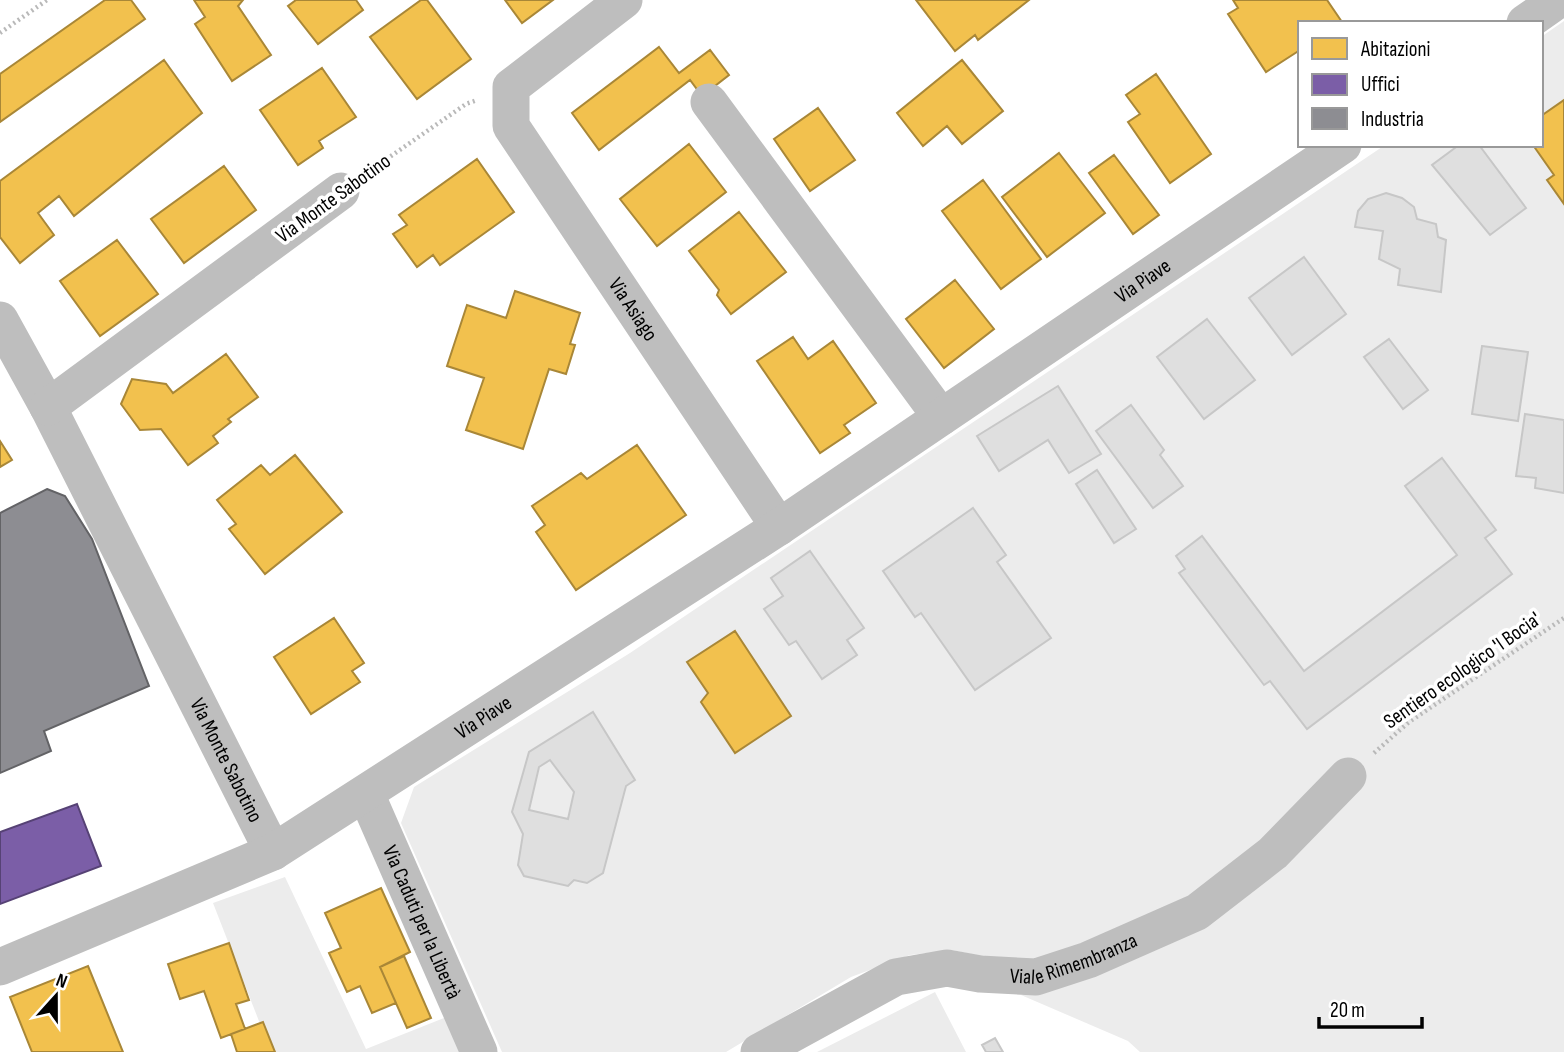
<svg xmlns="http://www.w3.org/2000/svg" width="1564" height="1052" font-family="'Sofia Sans Condensed',sans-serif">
	<rect width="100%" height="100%" fill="#fff"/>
	<!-- green -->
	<path fill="#ececec" d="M1564,21V1052H1140L1128,1041L1021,995L1127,956L1242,857L1187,898L1057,957L1005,961L952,950L910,955L851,977L726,1052H502L401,823L414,787L630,653L1385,145H1541V37Z
		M285,877L366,1049L449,1016L464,1052H271L213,903Z
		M935,992L966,1052H817Z"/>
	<!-- homes -->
	<path fill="#f2c14e" stroke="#a98737" stroke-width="2" d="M105,0H131L145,19L0,122V74Z
		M194,0H243L238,6L271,55L232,81L195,24L205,17Z
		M296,0H356L363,10L318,44L288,6Z
		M421,0H427L471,59L417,99L370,37Z
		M505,0H553L522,23Z
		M916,0H1029L978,40L975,35L955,51Z
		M1233,0H1327L1342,22L1300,23V50L1266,72L1228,14L1238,8Z
		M659,47L679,73L710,50L729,75L702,96L690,80L599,150L572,113Z
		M164,60L202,113L74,216L59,196L38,213L54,235L20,263L0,237V181Z
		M962,60L1003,111L962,144L947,126L923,146L897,113Z
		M322,68L356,117L319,141L323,148L298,165L260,110Z
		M1156,74L1211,154L1170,183L1128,122L1140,114L1126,95Z
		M1564,100V204L1547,180L1554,175L1533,145H1541V116Z
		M818,108L855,160L810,191L774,139Z
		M689,144L726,192L657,246L620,199Z
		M1059,153L1105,213L1047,257L1002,197Z
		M1114,155L1159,215L1133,234L1089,173Z
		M477,159L514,212L440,265L433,255L417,267L393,234L407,225L399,215Z
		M224,166L256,210L184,263L151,219Z
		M983,180L1041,259L1001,289L942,211Z
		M739,212L786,272L731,314L717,295L719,290L689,251Z
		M117,240L158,294L100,336L60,281Z
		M955,280L994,329L944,368L906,319Z
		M515,291L580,313L570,344L575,345L566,374L549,369L523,449L466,430L484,378L447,366L467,305L506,318Z
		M793,337L808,359L833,341L876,403L844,425L850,433L820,453L757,361Z
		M226,354L258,397L228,419L231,422L213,436L218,443L188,465L161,429L140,430L121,404L132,379L166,384L173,393Z
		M0,441L12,460L0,467Z
		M637,445L686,515L576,590L536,532L545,525L532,506L581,473L587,479Z
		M295,455L342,512L265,574L229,529L236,524L217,500L261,465L270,475Z
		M334,618L364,663L352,671L360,682L311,714L274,657Z
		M735,631L791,716L735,753L701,702L708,693L687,662Z
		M381,888L410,952L380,967L396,1003L372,1013L360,986L347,992L329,953L341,948L325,913Z
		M229,943L249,1000L236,1004L245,1029L221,1038L204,991L180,999L168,964Z
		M404,956L431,1018L407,1028L380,967Z
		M88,966L123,1052H32L10,997Z
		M263,1022L275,1052H237L231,1034Z"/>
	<!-- offices -->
	<path fill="#7b5ea7" stroke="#564275" stroke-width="2" d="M77,804L101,866L0,904V832Z"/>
	<!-- industry -->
	<path fill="#8d8d92" stroke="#636366" stroke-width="2" d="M47,489L65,496L92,539L149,686L44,731L51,751L0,773V513Z"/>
	<!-- building -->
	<path fill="#dfdfdf" stroke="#c7c7c7" stroke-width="2" fill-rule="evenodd" d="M1459,145H1479L1526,208L1490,235L1432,165Z
		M1386,193L1402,198L1414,207L1417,219L1436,224L1438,237L1446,240L1441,292L1398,285L1400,269L1379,259L1383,231L1355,227L1358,211L1368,199Z
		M1304,257L1346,314L1292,355L1249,298Z
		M1207,319L1255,380L1204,419L1157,357Z
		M1389,339L1428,390L1403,409L1364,357Z
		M1482,346L1528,352L1518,421L1472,414Z
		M1058,386L1101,454L1069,473L1048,440L999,471L977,436Z
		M1131,405L1164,450L1160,455L1183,486L1153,508L1096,431Z
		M1525,414L1564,420V493L1535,488L1536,478L1516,476Z
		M1442,458L1496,530L1485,538L1512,574L1307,729L1270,681L1264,685L1179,573L1185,569L1176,556L1202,536L1304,671L1457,555L1405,486Z
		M1097,470L1136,529L1114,543L1076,484Z
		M973,508L1006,555L997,562L1051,638L975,690L921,613L915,617L883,571Z
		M810,551L864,628L847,640L857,655L822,679L796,641L789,645L764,609L783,596L771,578Z
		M593,712L635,780L626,786L603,873L587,883L574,880L568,886L524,876L518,865L523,834L512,812L529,752ZM550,760L574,792L568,819L529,810L539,767Z
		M995,1038L1003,1052H986L982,1045Z"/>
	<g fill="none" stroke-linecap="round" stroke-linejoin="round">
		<!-- path -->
		<path stroke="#b9b9b9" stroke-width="4.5" stroke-dasharray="2 3.5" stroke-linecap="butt" d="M0,33L47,0
			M368,172L466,104L477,100
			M1374,753L1409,722L1564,618"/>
		<!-- street -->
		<g stroke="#bebebe" stroke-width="37">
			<path id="s1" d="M624,0L511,87V126L779,527"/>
			<path d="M1525,23L1558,0"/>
			<path d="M709,102L941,417"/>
			<path id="s2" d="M0,320L48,407L273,852"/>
			<path d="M48,407L341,191"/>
			<path id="s3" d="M366,794L479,1052"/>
			<path id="s4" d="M0,967L273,852L779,527L1343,145"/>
			<path id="s5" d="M759,1052L896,977L947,968L980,974L1036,977L1088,960L1197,912L1273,853L1348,776"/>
		</g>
	</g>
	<g text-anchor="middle" stroke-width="7" stroke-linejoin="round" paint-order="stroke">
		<!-- street labels -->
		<g font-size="21" fill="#000" stroke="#fff">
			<text transform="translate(333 198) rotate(-36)" y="7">Via Monte Sabotino</text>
			<text dy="7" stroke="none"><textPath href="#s4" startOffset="1337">Via Piave</textPath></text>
			<text dy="7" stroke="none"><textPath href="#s1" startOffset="402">Via Asiago</textPath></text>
			<text transform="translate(1462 670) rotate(-35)" y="7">Sentiero ecologico 'I Bocia'</text>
			<text dy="7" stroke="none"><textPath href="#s4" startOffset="546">Via Piave</textPath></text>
			<text dy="7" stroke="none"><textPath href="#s2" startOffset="495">Via Monte Sabotino</textPath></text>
			<text dy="7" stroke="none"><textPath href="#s3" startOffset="140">Via Caduti per la Libertà</textPath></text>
			<text dy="7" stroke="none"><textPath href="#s5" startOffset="338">Viale Rimembranza</textPath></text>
		</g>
	</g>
	<!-- legend -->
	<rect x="1298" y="21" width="245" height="126" fill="#ffffff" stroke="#999999" stroke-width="2"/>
	<rect x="1312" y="38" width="35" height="21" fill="#f2c14e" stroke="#999999" stroke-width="2"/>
	<text x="1361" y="56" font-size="21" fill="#000000">Abitazioni</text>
	<rect x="1312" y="74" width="35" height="21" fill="#7b5ea7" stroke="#999999" stroke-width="2"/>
	<text x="1361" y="91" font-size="21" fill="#000000">Uffici</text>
	<rect x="1312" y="108" width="35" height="21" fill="#8d8d92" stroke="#999999" stroke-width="2"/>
	<text x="1361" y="126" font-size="21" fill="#000000">Industria</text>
	<!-- north arrow -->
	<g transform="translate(56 996) rotate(21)" stroke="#ffffff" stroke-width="5" paint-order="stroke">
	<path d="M0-5L12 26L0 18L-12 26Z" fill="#000000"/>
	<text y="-10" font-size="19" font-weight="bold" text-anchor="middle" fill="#000000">N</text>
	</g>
	<!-- scale -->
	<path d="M1319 1017v10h103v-10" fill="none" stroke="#000000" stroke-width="3.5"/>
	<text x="1330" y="1017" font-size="21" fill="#000000" stroke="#ffffff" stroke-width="5" paint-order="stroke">20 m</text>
</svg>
